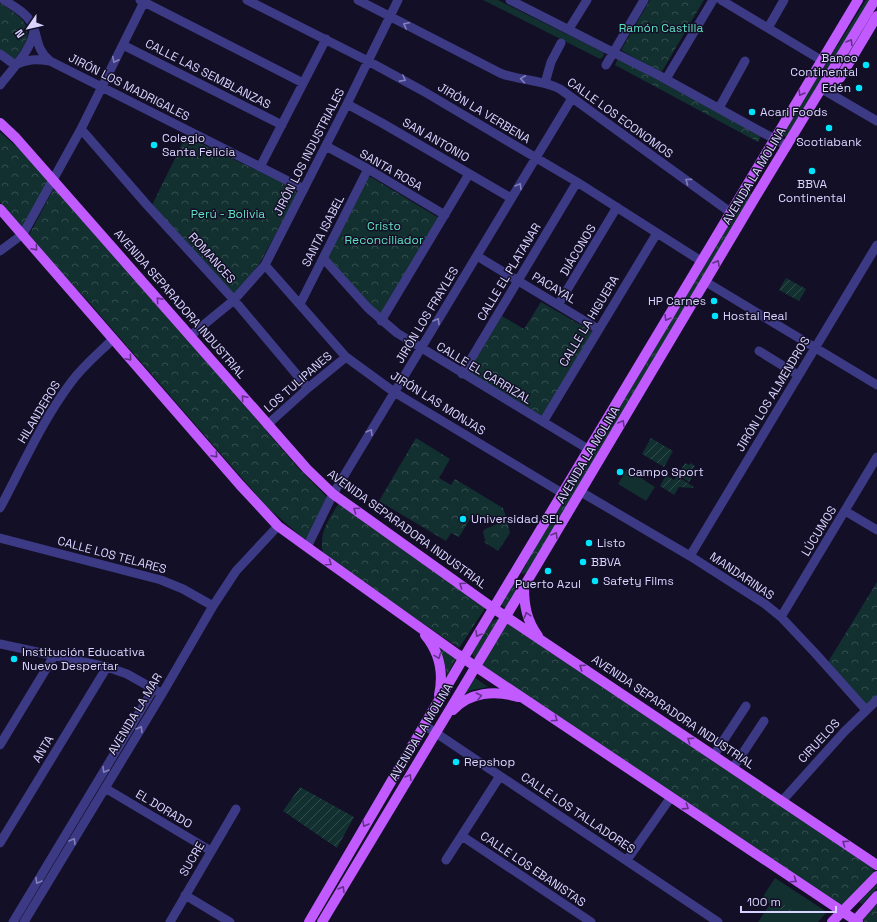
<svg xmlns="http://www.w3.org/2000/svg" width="877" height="922" font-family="'Space Grotesk',sans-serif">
	<defs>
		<pattern id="park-crowns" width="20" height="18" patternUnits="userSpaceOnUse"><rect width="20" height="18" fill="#12302f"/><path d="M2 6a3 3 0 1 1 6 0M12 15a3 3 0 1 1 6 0" fill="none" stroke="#344d4e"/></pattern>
		<pattern id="garden-furrows" width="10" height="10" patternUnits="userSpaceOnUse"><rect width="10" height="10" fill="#12302f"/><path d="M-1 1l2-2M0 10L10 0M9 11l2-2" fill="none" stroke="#344d4e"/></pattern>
	</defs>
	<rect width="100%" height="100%" fill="#130f26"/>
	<!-- grass -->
	<path fill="#12302f" d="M483,0H498L603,52L604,55L603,57L600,59Z
		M866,0H871L786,137L782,134Z
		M627,469L655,487L646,501L618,484Z
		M474,677L488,687L472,690L461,696Z
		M775,878L827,912L818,922H758L770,904L762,898Z"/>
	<!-- park -->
	<path fill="url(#park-crowns)" d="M650,0H704L661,73L621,50Z
		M0,3C28,21 38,30 14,60L0,50Z
		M618,58L761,136L758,142L615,65Z
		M0,132L18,148L50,181L22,229L0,202Z
		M186,136L295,189L297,194L261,261L249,278L233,295L152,205Z
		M371,177L439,218L380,316L325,260L368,178Z
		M54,188L181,332L300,470L326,496L327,503L311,536L304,539L267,507L87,300L28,237Z
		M749,192L751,193V196L528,572L522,574L521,573L528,562L527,560Z
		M541,302L593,332L543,417L467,373L502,316L524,329Z
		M416,438L450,459L439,478L451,485L455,479L503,508L506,517L487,522L473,514L459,537L451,533L446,541L379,501Z
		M339,503L486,607L459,648L323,555C319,531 327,523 339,503Z
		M507,520L510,533L498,551L484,542L485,540L483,532L485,529Z
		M516,580L523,582L506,608L500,604Z
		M877,582V698L867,707L828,662Z
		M496,619H499L475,659L472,654L473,650L491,622Z
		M507,621L872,866L874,874L842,905L839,904L482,665Z
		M431,638L457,656L447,676C445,660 440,652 431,638Z
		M877,884V888L862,904L859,902Z
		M877,904V922H865L862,920Z"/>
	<!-- garden -->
	<path fill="url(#garden-furrows)" d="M786,278L806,289L799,301L779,290Z
		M651,438L673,451L664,467L642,454Z
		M685,463L689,465L691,463L695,466L691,472L694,474L689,482L678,475Z
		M666,475L674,480L677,476L694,487L692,488L679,487L674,495L660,486Z
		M300,787L354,817L337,848L283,811Z
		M778,901L791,909L788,914L775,906Z"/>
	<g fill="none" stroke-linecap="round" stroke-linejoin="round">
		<!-- minor -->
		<path stroke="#3d3a85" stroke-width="9" d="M4,0C13,6 25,12 31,22C39,36 35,49 50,61L304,189
			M140,0L303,83
			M247,0L368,61L423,91L577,182L701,261
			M358,0L500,73C519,81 541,79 560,89L730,212
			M510,0L660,76L787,146
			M721,0L821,60
			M768,28L784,0
			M569,29L587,0
			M123,45L282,125
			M0,54L15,65C27,59 36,59 50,61
			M606,65L644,0
			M666,79L713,0
			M545,83L551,62L561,43
			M0,85C12,69 31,51 34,31
			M822,89L877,121
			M347,104L382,123L511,198
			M719,108L745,61
			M81,129L147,205L234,300L308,388
			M326,146L368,169L445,215
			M260,167L326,39
			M0,251L23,234L81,129L145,0
			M477,256L598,329
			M323,258L368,308L397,333L588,449
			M265,265L346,357L394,392L562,493
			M706,282L877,385
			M300,304L368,169
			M558,305L617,207
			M381,321L469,174
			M190,336L234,300L265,265L347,104L398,0
			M759,351L798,375
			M462,374L577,182
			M543,422L657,233
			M267,425L308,388L346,357
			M581,492L690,556L765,604L781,617L815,653L866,710
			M0,508C23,465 43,419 72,381C84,365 99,353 113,339
			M845,511L877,530
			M0,538L161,580L183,589L213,606
			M307,547L333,494L572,98
			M690,556L877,245
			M781,617L877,457
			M0,644L107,667L127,674L159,692
			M424,725L718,922
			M0,745L54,656
			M714,755L746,706
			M733,768L764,721
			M105,788L211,851
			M782,801L844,732L877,700
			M462,836L591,922
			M0,843L107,667
			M446,860L500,776
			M627,860L671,797
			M185,895L230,922
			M13,922L154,688
			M24,922L162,694L213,606L236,571L278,526
			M170,922L236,809"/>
		<!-- major -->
		<path stroke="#c25bff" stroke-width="10" d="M825,83L840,78L877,16
			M0,123L16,138L53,180L307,469L333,494L493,608L877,865
			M0,209L240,485L278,526L307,547L457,654L858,922
			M524,587C524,606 527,621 538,636
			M425,635C440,653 444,672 439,695
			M453,710C470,692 495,690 518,697
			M309,922L460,664L858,0
			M322,922L535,568L756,196L875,0
			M832,922L877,876
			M854,922L877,896"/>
	</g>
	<!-- one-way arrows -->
	<defs><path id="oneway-chevron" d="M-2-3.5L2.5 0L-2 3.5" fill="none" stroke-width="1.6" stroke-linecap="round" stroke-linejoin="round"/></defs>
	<g stroke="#837fbc">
		<use href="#oneway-chevron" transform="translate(406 25) rotate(-153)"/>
		<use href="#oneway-chevron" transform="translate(115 60) rotate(117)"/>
		<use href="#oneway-chevron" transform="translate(403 79) rotate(28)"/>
		<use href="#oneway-chevron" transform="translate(523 79) rotate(-172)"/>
		<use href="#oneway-chevron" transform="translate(688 181) rotate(-144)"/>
		<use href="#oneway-chevron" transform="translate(519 186) rotate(-59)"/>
		<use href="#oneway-chevron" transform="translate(437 321) rotate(-59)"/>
		<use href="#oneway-chevron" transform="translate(370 432) rotate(-59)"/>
		<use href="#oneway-chevron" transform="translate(140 729) rotate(-59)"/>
		<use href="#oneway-chevron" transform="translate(105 770) rotate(121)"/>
		<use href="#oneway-chevron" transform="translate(73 841) rotate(-59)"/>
		<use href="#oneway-chevron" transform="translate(38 881) rotate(121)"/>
	</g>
	<g stroke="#623188">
		<use href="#oneway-chevron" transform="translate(850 42) rotate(-59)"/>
		<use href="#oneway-chevron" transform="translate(801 93) rotate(121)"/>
		<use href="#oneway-chevron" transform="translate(35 248) rotate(49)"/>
		<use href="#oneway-chevron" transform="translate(717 263) rotate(-60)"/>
		<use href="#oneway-chevron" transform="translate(159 300) rotate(-131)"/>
		<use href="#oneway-chevron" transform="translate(667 318) rotate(121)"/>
		<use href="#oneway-chevron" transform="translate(129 358) rotate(49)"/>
		<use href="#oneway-chevron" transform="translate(244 398) rotate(-131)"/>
		<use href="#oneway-chevron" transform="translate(622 423) rotate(-59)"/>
		<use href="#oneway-chevron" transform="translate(215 455) rotate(49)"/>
		<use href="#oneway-chevron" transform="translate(356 510) rotate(-145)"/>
		<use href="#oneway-chevron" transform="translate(555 535) rotate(-59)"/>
		<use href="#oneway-chevron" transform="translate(329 563) rotate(35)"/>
		<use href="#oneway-chevron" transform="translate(462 585) rotate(-145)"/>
		<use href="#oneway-chevron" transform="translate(527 615) rotate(-107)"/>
		<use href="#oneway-chevron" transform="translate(478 634) rotate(121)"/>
		<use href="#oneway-chevron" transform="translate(438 656) rotate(70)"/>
		<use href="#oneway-chevron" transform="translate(582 667) rotate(-146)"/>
		<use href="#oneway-chevron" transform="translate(479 696) rotate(-14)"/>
		<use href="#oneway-chevron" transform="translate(555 719) rotate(34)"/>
		<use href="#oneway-chevron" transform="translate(690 740) rotate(-146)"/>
		<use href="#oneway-chevron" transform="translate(409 777) rotate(-59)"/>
		<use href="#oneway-chevron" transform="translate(686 807) rotate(33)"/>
		<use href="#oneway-chevron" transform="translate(365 824) rotate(120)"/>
		<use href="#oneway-chevron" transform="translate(845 843) rotate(-146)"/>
		<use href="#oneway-chevron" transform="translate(794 880) rotate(34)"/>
		<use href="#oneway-chevron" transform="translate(342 889) rotate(-59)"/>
	</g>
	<!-- markers -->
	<g fill="#00e5ff" stroke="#130f26" stroke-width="1.5">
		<circle cx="866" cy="65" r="4"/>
		<circle cx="859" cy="88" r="4"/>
		<circle cx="752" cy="112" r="4"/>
		<circle cx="829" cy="128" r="4"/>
		<circle cx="154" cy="145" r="4"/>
		<circle cx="812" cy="171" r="4"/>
		<circle cx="714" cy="301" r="4"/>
		<circle cx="715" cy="316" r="4"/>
		<circle cx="620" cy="472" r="4"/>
		<circle cx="463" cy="519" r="4"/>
		<circle cx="589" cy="543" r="4"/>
		<circle cx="583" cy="562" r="4"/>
		<circle cx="548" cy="571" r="4"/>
		<circle cx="595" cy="581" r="4"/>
		<circle cx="14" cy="659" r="4"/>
		<circle cx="456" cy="762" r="4"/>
	</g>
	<g text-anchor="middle" stroke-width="3" stroke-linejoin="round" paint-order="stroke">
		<!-- park labels -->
		<g font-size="12" fill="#5fe0c0" stroke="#130f26">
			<text x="661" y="32">Ramón Castilla</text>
			<text x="228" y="218">Perú - Bolivia</text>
			<text x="384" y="230">Cristo<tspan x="384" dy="14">Reconciliador</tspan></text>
		</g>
		<!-- poi labels -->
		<g font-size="12" fill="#d9d4ff" stroke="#130f26" text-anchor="start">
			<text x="858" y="62" text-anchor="end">Banco<tspan x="858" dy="14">Continental</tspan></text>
			<text x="851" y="92" text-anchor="end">Edén</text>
			<text x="760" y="116">Acari Foods</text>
			<text x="162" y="142">Colegio<tspan x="162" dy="14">Santa Felicia</tspan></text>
			<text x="829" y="146" text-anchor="middle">Scotiabank</text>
			<text x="812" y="188" text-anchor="middle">BBVA<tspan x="812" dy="14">Continental</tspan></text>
			<text x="706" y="305" text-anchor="end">HP Carnes</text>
			<text x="723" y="320">Hostal Real</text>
			<text x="628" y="476">Campo Sport</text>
			<text x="471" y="523">Universidad SEL</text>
			<text x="597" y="547">Listo</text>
			<text x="591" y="566">BBVA</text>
			<text x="603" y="585">Safety Films</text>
			<text x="548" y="588" text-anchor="middle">Puerto Azul</text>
			<text x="22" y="656">Institución Educativa<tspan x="22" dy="14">Nuevo Despertar</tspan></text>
			<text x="464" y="766">Repshop</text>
		</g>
		<!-- street labels -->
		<g font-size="12" fill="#d9d4ff" stroke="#130f26">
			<text transform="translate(208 74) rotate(27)" y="4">CALLE LAS SEMBLANZAS</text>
			<text transform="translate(129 87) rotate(27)" y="4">JIRÓN LOS MADRIGALES</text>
			<text transform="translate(484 113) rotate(31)" y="4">JIRÓN LA VERBENA</text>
			<text transform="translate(620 118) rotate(36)" y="4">CALLE LOS ECONOMOS</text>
			<text transform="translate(436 140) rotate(30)" y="4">SAN ANTONIO</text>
			<text transform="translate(309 152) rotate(-63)" y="4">JIRÓN LOS INDUSTRIALES</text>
			<text transform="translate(391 170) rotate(30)" y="4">SANTA ROSA</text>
			<text transform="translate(754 176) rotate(-59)" y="4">AVENIDA LA MOLINA</text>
			<text transform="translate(323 231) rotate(-63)" y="4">SANTA ISABEL</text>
			<text transform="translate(578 250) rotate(-59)" y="4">DIÁCONOS</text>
			<text transform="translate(212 258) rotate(48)" y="4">ROMANCES</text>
			<text transform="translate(509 272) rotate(-59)" y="4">CALLE EL PLATANAR</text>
			<text transform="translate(554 288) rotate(31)" y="4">PACAYAL</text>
			<text transform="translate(180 304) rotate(49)" y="4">AVENIDA SEPARADORA INDUSTRIAL</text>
			<text transform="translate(427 315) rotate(-59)" y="4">JIRÓN LOS FRAYLES</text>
			<text transform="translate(589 321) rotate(-59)" y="4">CALLE LA HIGUERA</text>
			<text transform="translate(484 373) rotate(31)" y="4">CALLE EL CARRIZAL</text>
			<text transform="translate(298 382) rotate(-41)" y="4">LOS TULIPANES</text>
			<text transform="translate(773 394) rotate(-59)" y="4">JIRÓN LOS ALMENDROS</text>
			<text transform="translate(438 403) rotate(32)" y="4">JIRÓN LAS MONJAS</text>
			<text transform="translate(39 412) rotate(-59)" y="4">HILANDEROS</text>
			<text transform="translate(588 455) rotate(-59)" y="4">AVENIDA LA MOLINA</text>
			<text transform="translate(407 529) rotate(36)" y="4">AVENIDA SEPARADORA INDUSTRIAL</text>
			<text transform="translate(819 531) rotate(-59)" y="4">LÚCUMOS</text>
			<text transform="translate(112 555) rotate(15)" y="4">CALLE LOS TELARES</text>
			<text transform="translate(742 576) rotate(34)" y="4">MANDARINAS</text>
			<text transform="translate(673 712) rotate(34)" y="4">AVENIDA SEPARADORA INDUSTRIAL</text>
			<text transform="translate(135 714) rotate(-59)" y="4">AVENIDA LA MAR</text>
			<text transform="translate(421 732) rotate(-59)" y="4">AVENIDA LA MOLINA</text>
			<text transform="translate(819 741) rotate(-47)" y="4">CIRUELOS</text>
			<text transform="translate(43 749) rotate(-59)" y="4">ANTA</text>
			<text transform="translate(164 809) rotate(31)" y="4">EL DORADO</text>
			<text transform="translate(578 813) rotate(34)" y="4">CALLE LOS TALLADORES</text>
			<text transform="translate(192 859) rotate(-60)" y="4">SUCRE</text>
			<text transform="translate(533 869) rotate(34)" y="4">CALLE LOS EBANISTAS</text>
		</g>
	</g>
	<!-- north arrow -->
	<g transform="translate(28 28) rotate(236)" stroke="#130f26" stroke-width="3" paint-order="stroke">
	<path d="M0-3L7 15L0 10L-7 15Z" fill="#d9d4ff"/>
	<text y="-6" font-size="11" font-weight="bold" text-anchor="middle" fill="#d9d4ff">N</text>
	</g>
	<!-- scale -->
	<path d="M741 906v6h95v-6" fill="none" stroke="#d9d4ff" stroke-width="2"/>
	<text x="747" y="906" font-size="12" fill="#d9d4ff" stroke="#130f26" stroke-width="3" paint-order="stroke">100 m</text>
</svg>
